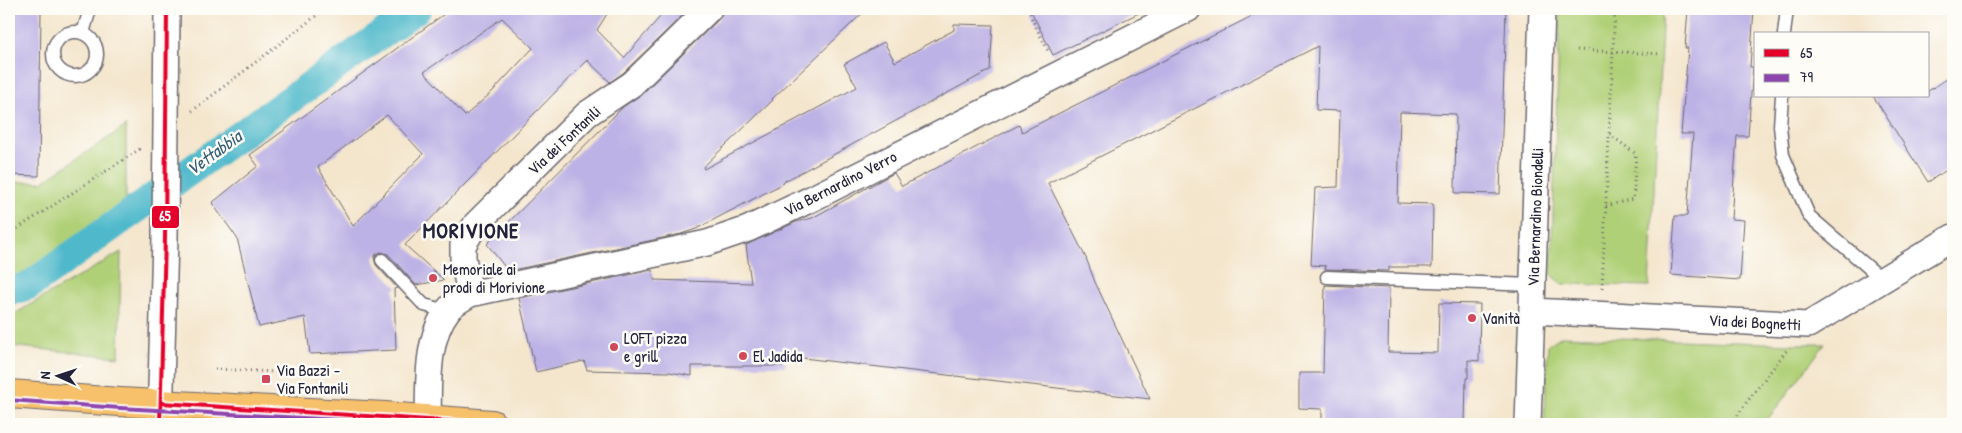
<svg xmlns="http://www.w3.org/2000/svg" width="1962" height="433" font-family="'Patrick Hand',sans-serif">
	<rect width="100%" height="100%" fill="#fdfcf7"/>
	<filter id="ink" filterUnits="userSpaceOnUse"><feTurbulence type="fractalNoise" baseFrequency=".02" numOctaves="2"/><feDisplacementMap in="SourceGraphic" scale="10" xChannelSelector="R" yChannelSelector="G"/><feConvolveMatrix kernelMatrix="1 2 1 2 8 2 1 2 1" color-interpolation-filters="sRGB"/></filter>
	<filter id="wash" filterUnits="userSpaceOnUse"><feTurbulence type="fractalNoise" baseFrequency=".0096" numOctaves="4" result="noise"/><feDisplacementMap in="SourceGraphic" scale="20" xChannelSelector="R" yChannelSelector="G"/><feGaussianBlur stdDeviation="1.12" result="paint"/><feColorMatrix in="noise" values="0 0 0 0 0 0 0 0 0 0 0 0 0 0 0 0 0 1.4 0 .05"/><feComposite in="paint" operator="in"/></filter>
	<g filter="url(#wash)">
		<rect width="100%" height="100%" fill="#f4e6cd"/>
		<!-- green -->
		<path fill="#b0d077" stroke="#697959" d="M1560,9H1663L1649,286L1562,284L1551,275Z
			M126,126V202L37,265L9,280V182H42Z
			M121,252L119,357L9,346V317Z
			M1562,336L1792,344H1825L1764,424H1544L1548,345Z"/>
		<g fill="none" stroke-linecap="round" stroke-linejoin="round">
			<!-- canal -->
			<path stroke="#4fb9cb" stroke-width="29" d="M9,292L30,285L417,9"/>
		</g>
		<g id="blocks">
			<!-- building -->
			<path fill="#bdb2e5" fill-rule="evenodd" d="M9,9H41L39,176L9,175Z
				M451,9H610L597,30L624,58L667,9H689L623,73L610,82L587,60L405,245L444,280L416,285L388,254L381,252L376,254L374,258L376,265L397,288L394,289L396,350L310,354L305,317L259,327L237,238L212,203L258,166L250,155ZM502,18L533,48L491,93L465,116L424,72ZM387,115L423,154L353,226L318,167Z
				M723,9H867L772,99L773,100L703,167L704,169L857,87L844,64L884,42L895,62L954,30V24L993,25L990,70L783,182L784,183L696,229L681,234L508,271L487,244L623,107L642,94L719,19Z
				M1030,9H1147L1053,55Z
				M1266,9H1506L1500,194L1455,193L1456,114L1400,112L1398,203L1433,204L1432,267H1389V271L1325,269L1326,266L1311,265L1315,188L1338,187L1340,111L1316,110L1318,46L1048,183L1086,258L1095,282L1150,399L786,356L785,366H692V376L669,372L587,370L584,361L536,372L519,298L652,270L654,280L751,283L746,245L796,222L812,218L894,173L902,186L1019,125L1022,132Z
				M1688,9H1754L1750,67H1753L1748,136H1737L1731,219L1744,220L1740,280L1671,275L1675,216H1687L1693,134H1681L1688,48H1685Z
				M1953,75V166L1928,182L1873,96H1928V91Z
				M1325,285L1389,288L1388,352L1438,353L1439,303L1480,304L1479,361L1468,360V378H1466L1465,424H1322V409L1299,408V373H1323Z"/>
		</g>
	</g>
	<g filter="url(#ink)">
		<use href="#blocks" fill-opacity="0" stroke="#6c676e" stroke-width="1"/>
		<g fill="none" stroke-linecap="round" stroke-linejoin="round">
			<defs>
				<path id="lane" d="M53 54a22 22 0 1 1 44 0a22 22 0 1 1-44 0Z
					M83,33L90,9
					M1784,34L1787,9
					M1782,96L1780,126L1783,155L1809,216L1883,280
					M382,260L424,305L447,311
					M1327,277L1533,285"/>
				<path id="street" d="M470,294L463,258V245L476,224L587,114L632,84L709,9
					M1532,311L1808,325L1953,237
					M160,424L165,238L167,9
					M428,424C429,389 425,339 448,310C453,303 462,299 470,294L707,243L748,229L809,200L1188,9
					M1528,424L1542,9"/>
				<path id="primary" d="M9,394L120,402L385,416L492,424"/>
			</defs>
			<!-- lane casing -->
			<use href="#lane" stroke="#6c676e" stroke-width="15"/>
			<!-- street casing -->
			<use href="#street" stroke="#6c676e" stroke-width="28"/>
			<!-- primary casing -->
			<use href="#primary" stroke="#6c676e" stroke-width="30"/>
			<!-- path -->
			<path stroke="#6c676e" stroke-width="3" stroke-dasharray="1 4" stroke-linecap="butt" d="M1027,9L1048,51
				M1577,50L1661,54
				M192,111L325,9
				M1606,206L1633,199L1636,154L1609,134
				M9,234L140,149
				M1602,288L1615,9
				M215,369L294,373
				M1732,424L1746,403L1787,350"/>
			<!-- lane -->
			<use href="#lane" stroke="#fff" stroke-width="12"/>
			<!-- street -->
			<use href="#street" stroke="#fff" stroke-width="25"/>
			<!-- primary -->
			<use href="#primary" stroke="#f7c06b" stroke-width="28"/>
			<defs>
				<path id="bus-1" d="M161,403L492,424
					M160,424L165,238L167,9"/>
				<path id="bus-2" d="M9,400L120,408L412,424"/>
			</defs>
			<!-- bus-1 casing -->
			<use href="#bus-1" stroke="#fdfcf7" stroke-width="8"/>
			<!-- bus-2 casing -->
			<use href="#bus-2" stroke="#fdfcf7" stroke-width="8"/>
			<!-- bus-1 -->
			<use href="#bus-1" stroke="#e4002b" stroke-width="4"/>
			<!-- bus-2 -->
			<use href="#bus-2" stroke="#8e44ad" stroke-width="4"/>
		</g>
	</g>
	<!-- markers -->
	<g fill="#d1495b" stroke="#fdfcf7" stroke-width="2">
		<circle cx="433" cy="278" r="5"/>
		<circle cx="1472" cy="318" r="5"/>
		<circle cx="614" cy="347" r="5"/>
		<circle cx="743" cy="356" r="5"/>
		<rect x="261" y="374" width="10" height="10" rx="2.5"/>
	</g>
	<g text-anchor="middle" stroke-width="5" stroke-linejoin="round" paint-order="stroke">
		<!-- street labels -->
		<g font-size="16" fill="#22223b" stroke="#fdfcf7">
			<text transform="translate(564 140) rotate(-43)" y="6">Via dei Fontanili</text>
			<text transform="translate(840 183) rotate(-27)" y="6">Via Bernardino Verro</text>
			<text transform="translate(1535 217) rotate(-88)" y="6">Via Bernardino Biondelli</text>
			<text transform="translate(1755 322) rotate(3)" y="6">Via dei Bognetti</text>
		</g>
		<!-- poi labels -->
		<g font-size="16" fill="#22223b" stroke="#fdfcf7" text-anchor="start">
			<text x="443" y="275">Memoriale ai<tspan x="443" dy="18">prodi di Morivione</tspan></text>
			<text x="1482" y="324">Vanità</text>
			<text x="624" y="344">LOFT pizza<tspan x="624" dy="18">e grill</tspan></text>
			<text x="753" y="362">El Jadida</text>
			<text x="276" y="376">Via Bazzi -<tspan x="276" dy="18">Via Fontanili</tspan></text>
		</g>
		<!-- water labels -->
		<g font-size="18" font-style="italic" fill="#345e75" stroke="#fdfcf7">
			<text transform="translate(214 153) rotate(-36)" y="6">Vettabbia</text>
		</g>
		<!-- district labels -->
		<g font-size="21" font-weight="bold" letter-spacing="1" fill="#22223b" stroke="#fdfcf7">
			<text x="471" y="238">MORIVIONE</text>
		</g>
	</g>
	<rect stroke="#fdfcf7" stroke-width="2" x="151" y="205" width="29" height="24" rx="5" fill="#e4002b"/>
	<g font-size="14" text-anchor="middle" font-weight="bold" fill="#fff">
		<text x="165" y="221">65</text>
	</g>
	<!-- margin -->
	<rect width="1962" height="433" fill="none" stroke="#fdfcf7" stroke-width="30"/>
	<!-- legend -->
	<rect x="1754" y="32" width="175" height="65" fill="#fdfcf7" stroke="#a5a5ac"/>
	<rect x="1764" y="49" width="25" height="8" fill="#e4002b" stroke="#a5a5ac"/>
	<text x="1800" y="58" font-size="15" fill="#22223b">65</text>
	<rect x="1764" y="74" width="25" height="8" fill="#8e44ad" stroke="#a5a5ac"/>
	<text x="1800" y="82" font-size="15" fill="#22223b">79</text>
	<!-- north arrow -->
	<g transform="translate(58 376) rotate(273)" stroke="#fdfcf7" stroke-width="4" paint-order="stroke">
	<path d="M0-4L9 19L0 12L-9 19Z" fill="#22223b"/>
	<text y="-8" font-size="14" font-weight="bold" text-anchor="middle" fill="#22223b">N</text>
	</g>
</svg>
